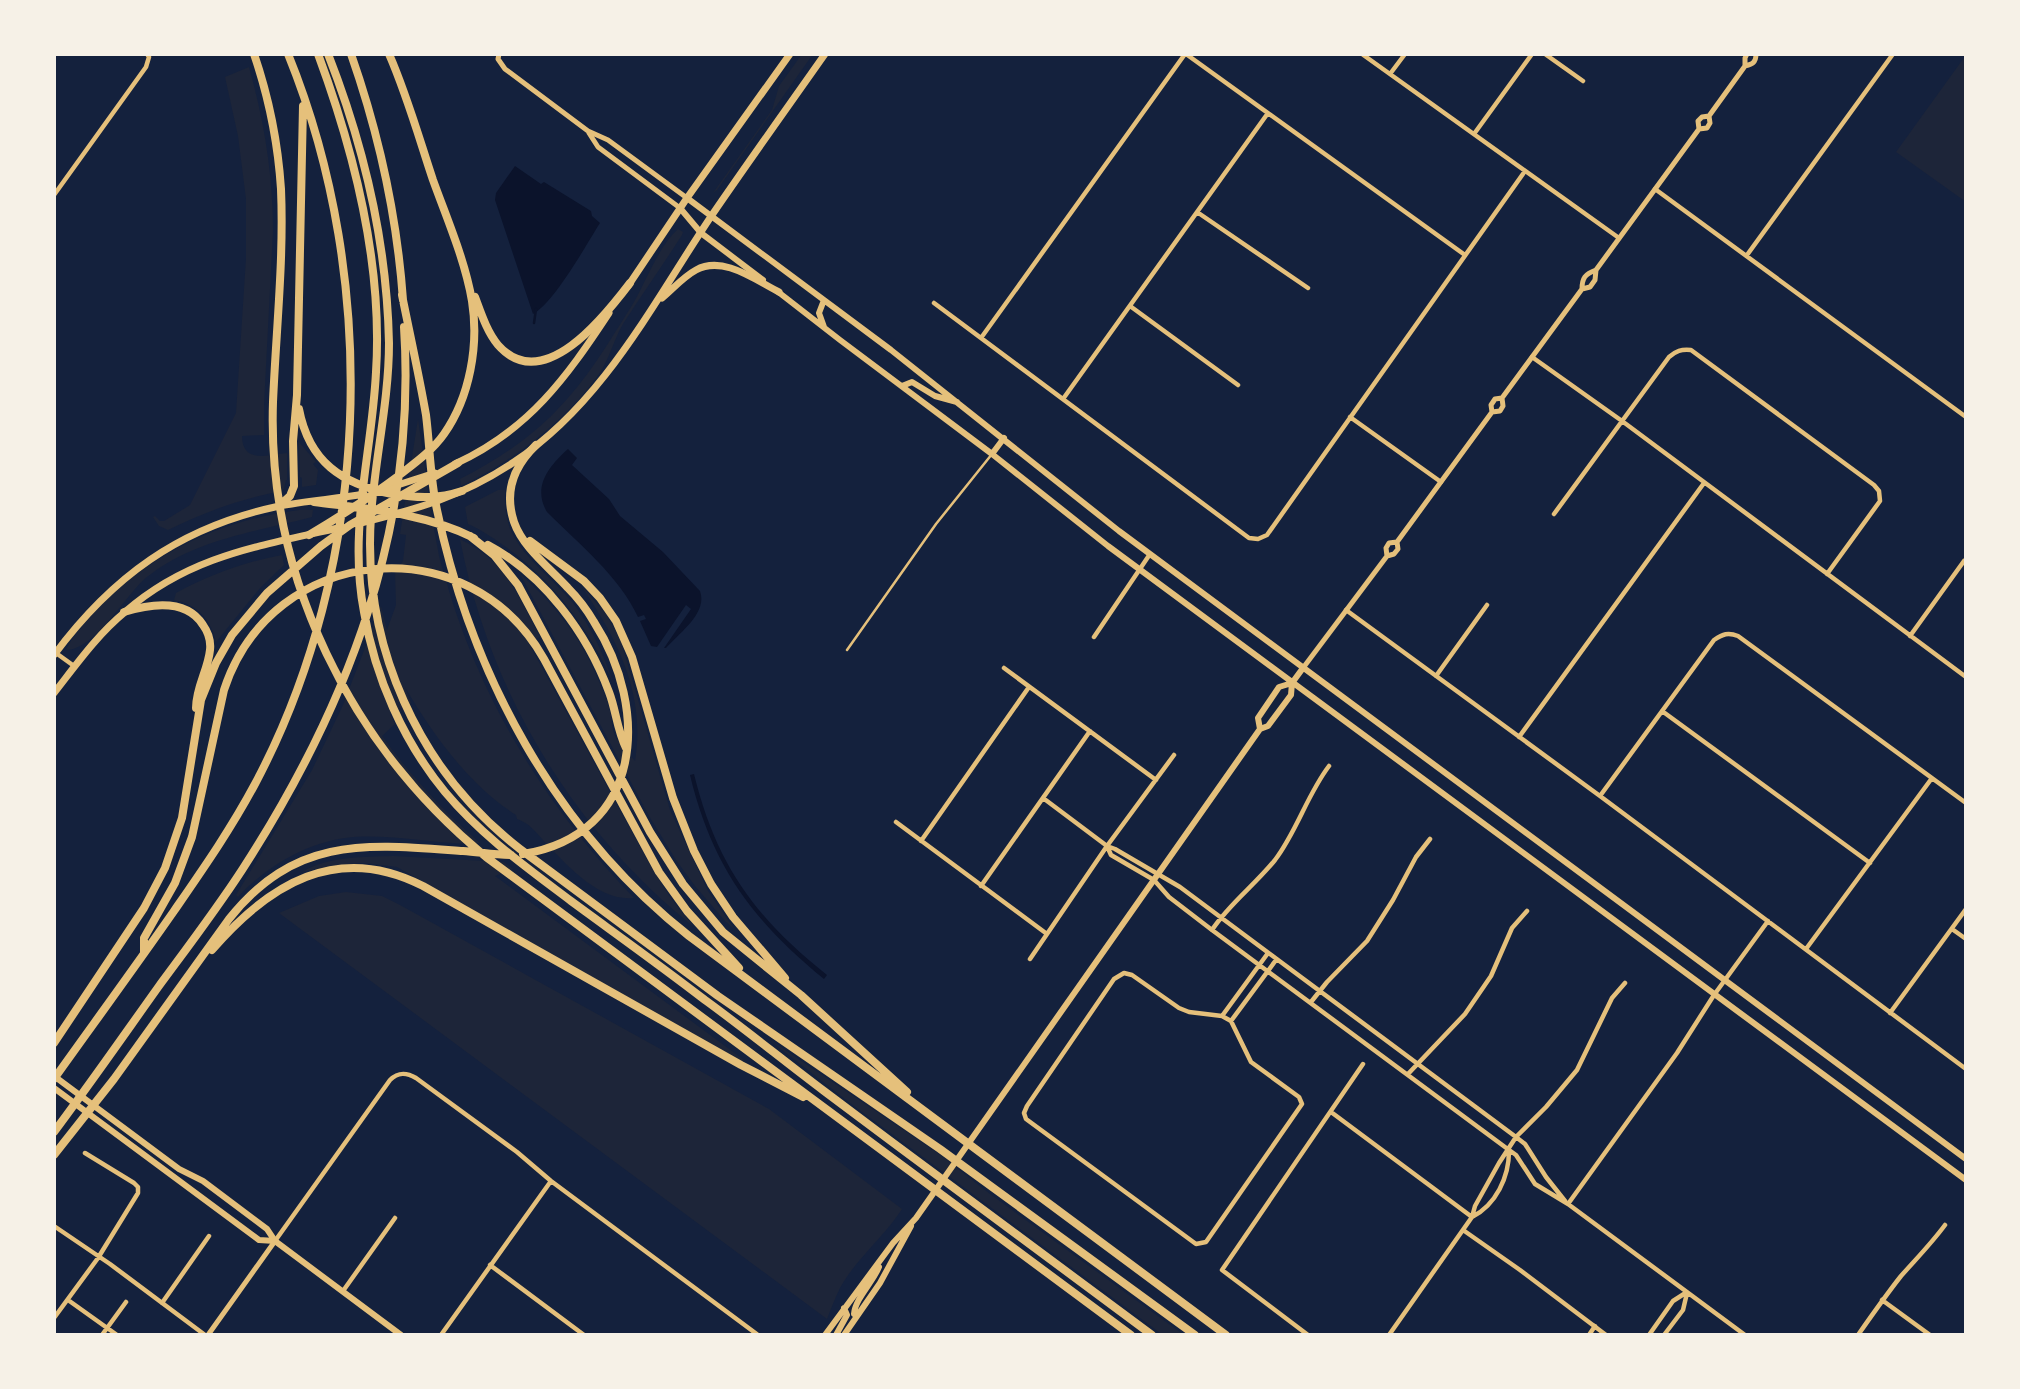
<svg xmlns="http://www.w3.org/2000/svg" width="2020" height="1389" font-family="'IBM Plex Serif',serif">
	<rect width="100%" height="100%" fill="#14213d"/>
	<!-- green -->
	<path fill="#1d2539" d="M802,54H813L717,190L713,193L772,110L779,86Z
		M1966,55V202L1896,152Z
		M249,67C264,121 273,174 273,231L264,405V435L242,436C242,464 269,455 287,453V480H286L284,489L281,491C241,499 204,512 168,530L159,526L153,517L155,516L160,521H164L190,505L236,413L246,258V199L238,136L225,77Z
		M678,229L683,232L682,235C663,265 642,294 623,324C613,341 609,361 597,377C563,423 513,461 461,486L460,479C495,461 528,440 556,411C586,381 609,342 631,307C646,283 657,248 678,229Z
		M418,419C425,463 429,507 438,550C440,564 446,578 449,591C484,706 550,812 634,898C598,902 565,863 543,840C535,831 529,823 517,819L516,815C470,786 432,734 405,687L411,703L390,713L395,724L382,736C411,776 443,811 480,843C454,845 436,841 410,839C389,837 366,835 345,838C304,844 266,867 238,897L236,895L312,770L343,705L381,606L387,630L396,605L395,572L403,561L406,535L400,534Z
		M299,442L316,462L313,464L318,470L316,485L302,487V478L300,477Z
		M498,490H505C505,505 505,519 512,533C525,559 554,580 573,603C592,628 604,655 614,685C591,632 559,589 514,553C499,542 484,531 468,524L465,507Z
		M299,510H313L312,517C255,532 195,539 147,577C125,595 95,650 66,650C72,636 85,623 95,612C149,553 222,520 299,510Z
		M460,539C469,544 479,549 488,557C512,577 525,609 540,637L528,642L649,863L670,897L694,927C572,829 489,692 460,539Z
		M282,555L284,565L261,587L216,642C211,620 197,604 174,600L176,593C210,575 244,562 282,555Z
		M520,574C553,602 582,639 598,679C603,690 608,702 611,715C612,721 612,730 615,736C620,745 629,753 635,761C646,693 617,639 580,584L606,614L621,641L670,810L708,891L735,930L725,921L695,886L676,860L649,816Z
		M393,856L504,862L513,869L495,876L744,1060L743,1062L397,867L364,863L337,865L302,872C328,856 363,857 393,856Z
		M346,892L382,896L400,905L769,1109L902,1209C885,1236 855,1260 840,1288C835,1298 831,1309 827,1319L279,913L319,896Z
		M763,1035L942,1156L990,1194L1184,1335H1163L850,1103Z"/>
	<!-- water -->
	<path fill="#0b132b" d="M515,166L541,184L544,182L591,211L592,216L600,223C586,245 554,303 533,314L495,200L496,193Z
		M568,449L577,458L572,465L609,499L620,516L663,552L700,591C708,613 679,633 666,648H664L691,609L686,605L657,647L651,646L640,621L646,619L644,615L638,617C619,576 579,544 547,512C532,487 549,466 568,449Z
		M694,774C716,864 755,918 827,975L824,979C752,920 712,866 690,775Z"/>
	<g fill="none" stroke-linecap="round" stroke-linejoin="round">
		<!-- stream -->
		<path stroke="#0b132b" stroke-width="2.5" d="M534,323L536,309"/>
		<!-- service -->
		<path stroke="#e5c07b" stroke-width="2.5" d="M847,650L936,524L992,454"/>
		<!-- minor -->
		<path stroke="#e5c07b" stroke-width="4.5" d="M1186,54L1465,255
			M1362,54L1619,238
			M1545,54L1583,81
			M1390,74L1405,54
			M1474,134L1532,54
			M1655,189L1966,417
			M54,195L146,67L149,57L147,54
			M1197,212L1308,288
			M1747,255L1893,54
			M934,303L1249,538L1258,539L1267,535L1525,171
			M1130,306L1238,385
			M981,338L1185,54
			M1532,357L1622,421L1966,677
			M1063,399L1268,113
			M1350,417L1441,482
			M1554,514L1669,357C1676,351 1681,349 1691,350L1874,485L1879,491L1880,501L1827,574
			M1346,610L1600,796L1966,1069
			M1910,636L1964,561
			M1094,637L1150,554
			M56,653L74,666
			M1004,668L1156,780
			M1436,676L1487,605
			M1662,711L1870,863
			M1519,737L1704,483
			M1600,796L1714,640C1723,634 1728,632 1738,636L1966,803
			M1043,798L1107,846L1115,849L1180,887L1516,1137L1525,1144L1546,1177L1565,1201
			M896,822L1047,934
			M921,841L1029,687
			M1107,846L1111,855L1154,880L1169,897L1212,930L1509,1150L1516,1155L1535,1184L1568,1204L1745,1335
			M981,886L1090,731
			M1952,929L1966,939
			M1212,930C1229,904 1255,885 1275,860C1297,831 1307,795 1329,766
			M1806,949L1932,778
			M1030,959L1107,846L1174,755
			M1124,973L1132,975L1179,1008L1189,1012L1222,1016L1231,1021L1251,1062L1299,1097L1302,1104L1206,1242L1196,1244L1026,1119L1024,1113L1027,1106L1114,979Z
			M1311,1002L1327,982L1367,941L1393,900L1416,857L1430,839
			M1890,1013L1966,909
			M1222,1016L1268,953
			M1231,1021L1276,960
			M1408,1074L1465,1014L1491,976L1512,928L1527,911
			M1331,1112L1472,1217
			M1568,1204L1677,1053L1714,995L1768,921
			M1472,1217C1496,1205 1509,1177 1509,1151
			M54,1226L110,1264L205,1335
			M1463,1230L1520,1270L1606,1335
			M275,1241L390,1080C398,1072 406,1072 416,1078L517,1152L551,1181L758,1335
			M490,1265L584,1335
			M343,1291L395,1218
			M68,1300L117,1335
			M1882,1300L1930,1335
			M162,1303L209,1236
			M54,1318L98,1258L138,1193V1187L134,1183L85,1153
			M102,1335L126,1302
			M441,1335L551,1181
			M1308,1335L1222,1270L1363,1064
			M1389,1335L1472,1217L1475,1206L1499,1163L1516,1137L1546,1107L1577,1070L1612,998L1625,983
			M1589,1335L1595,1326
			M1649,1335L1673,1301L1687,1292
			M1664,1335L1683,1310L1687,1293
			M1858,1335C1872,1315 1886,1295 1901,1276C1916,1259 1931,1244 1945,1225"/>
		<!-- tertiary -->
		<path stroke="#e5c07b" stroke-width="5" d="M499,54L498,59L505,69L588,131L608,140L687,198
			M1745,66V58L1747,54
			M1699,129L1707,128L1710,123L1709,116
			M589,133L598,147L680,208
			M1582,289L1590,287L1595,280L1596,270
			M1492,412L1500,411L1503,406L1502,398
			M1387,556L1386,548L1389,543L1397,542
			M1303,668L1387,556L1394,554L1398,549L1397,542L1492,412L1491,405L1495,399L1502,398L1582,289C1582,278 1585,274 1596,270L1699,129L1698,121L1702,117L1709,116L1745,66C1752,64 1756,63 1756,54
			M208,1335L275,1241"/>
		<!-- secondary -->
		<path stroke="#e5c07b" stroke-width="6" d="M687,198L891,350L1119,531L1966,1159
			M680,208L701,233L763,280
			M777,291L840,340L992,454L1108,546L1966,1180
			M824,300L819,313L824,327
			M902,386L912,382L935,396L957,402
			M992,454L1004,438
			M1260,729L1258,718L1279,687L1292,683
			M54,1076L179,1169L203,1181L267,1229L275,1241L401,1335
			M54,1088L259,1240L275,1241
			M857,1316L854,1314C855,1299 873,1282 879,1267
			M825,1335L893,1243L916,1218L1260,729L1268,726L1288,699L1291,695L1292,683L1303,668
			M836,1335L847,1315L844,1308
			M844,1335L880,1283L911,1226"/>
		<!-- primary -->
		<path stroke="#e5c07b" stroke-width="7" d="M628,286L687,198L790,54
			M662,298C673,289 683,277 696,270C723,255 755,280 779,292
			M455,464C529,430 566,378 609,313
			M379,491L435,473
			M357,524C417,509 462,497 514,462C604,402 653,303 712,215C749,161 787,108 825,54
			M54,655C112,577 179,528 275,507C304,501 335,499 364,494
			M54,693C76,665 97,635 125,612C190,555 261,546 342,527"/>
		<!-- motorway -->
		<path stroke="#e5c07b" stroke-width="8" d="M254,54C269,98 278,143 281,189C284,260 276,331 273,402C267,578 351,746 486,857L1131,1335
			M318,54C355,154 383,265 376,372C372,454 348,529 364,612C375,677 403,741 445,792C482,836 526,867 571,901C616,934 661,966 705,1000C745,1029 784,1061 824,1091C933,1173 1043,1254 1152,1335
			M328,54C364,146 387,244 389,343C389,401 375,458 371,516C362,645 418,770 520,849L718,996L940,1149L1195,1335
			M351,54C379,134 397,216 403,300
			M402,295C410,335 419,375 426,415C430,447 430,478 437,510C471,674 556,831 689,936L1226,1335
			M475,297C481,313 487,332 498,345C543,396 605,316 630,283
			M299,409C309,462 342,484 392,494C417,498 438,499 462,491
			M314,502C367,509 425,513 474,538
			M279,506L290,496L294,486L293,441L297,395L303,106
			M309,535C339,517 369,498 397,477C415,463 432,451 444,434C470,397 479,345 472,301C465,260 447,219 433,180C419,138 407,95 389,54
			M470,536L494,555L518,585L650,832L683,884L723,932L801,995L907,1092
			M530,541L584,581L600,598L616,621L632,657L673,798L694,851L711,884L733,917L785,978
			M488,545C544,575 587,633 609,692C616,710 617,730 626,748
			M124,612C150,604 186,598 203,625C208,632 211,641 210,650C208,670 196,687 196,708
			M523,854C644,834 650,709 594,622C587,610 578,598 568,588C550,568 523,548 514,522C504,492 514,466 536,445
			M212,950C269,884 337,842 423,886L741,1065L803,1097
			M144,953V938L175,883L192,837L224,690C272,543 469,525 544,659L659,872L687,911L739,968
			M54,1043L144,908L165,868L182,818L201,700L216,663L232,635L267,593L321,546L350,525L458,463
			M54,1079C94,1023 135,967 174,911C203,869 231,829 255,784C371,566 381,283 288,54
			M54,1132C90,1084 124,1035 159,986C187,948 216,910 242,870C349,705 417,527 404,327
			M54,1155L114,1079L229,919C296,835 367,844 463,851C479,852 494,855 511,855"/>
	</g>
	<!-- border -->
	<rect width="2020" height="1389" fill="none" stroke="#f6f1e7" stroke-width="112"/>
</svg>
